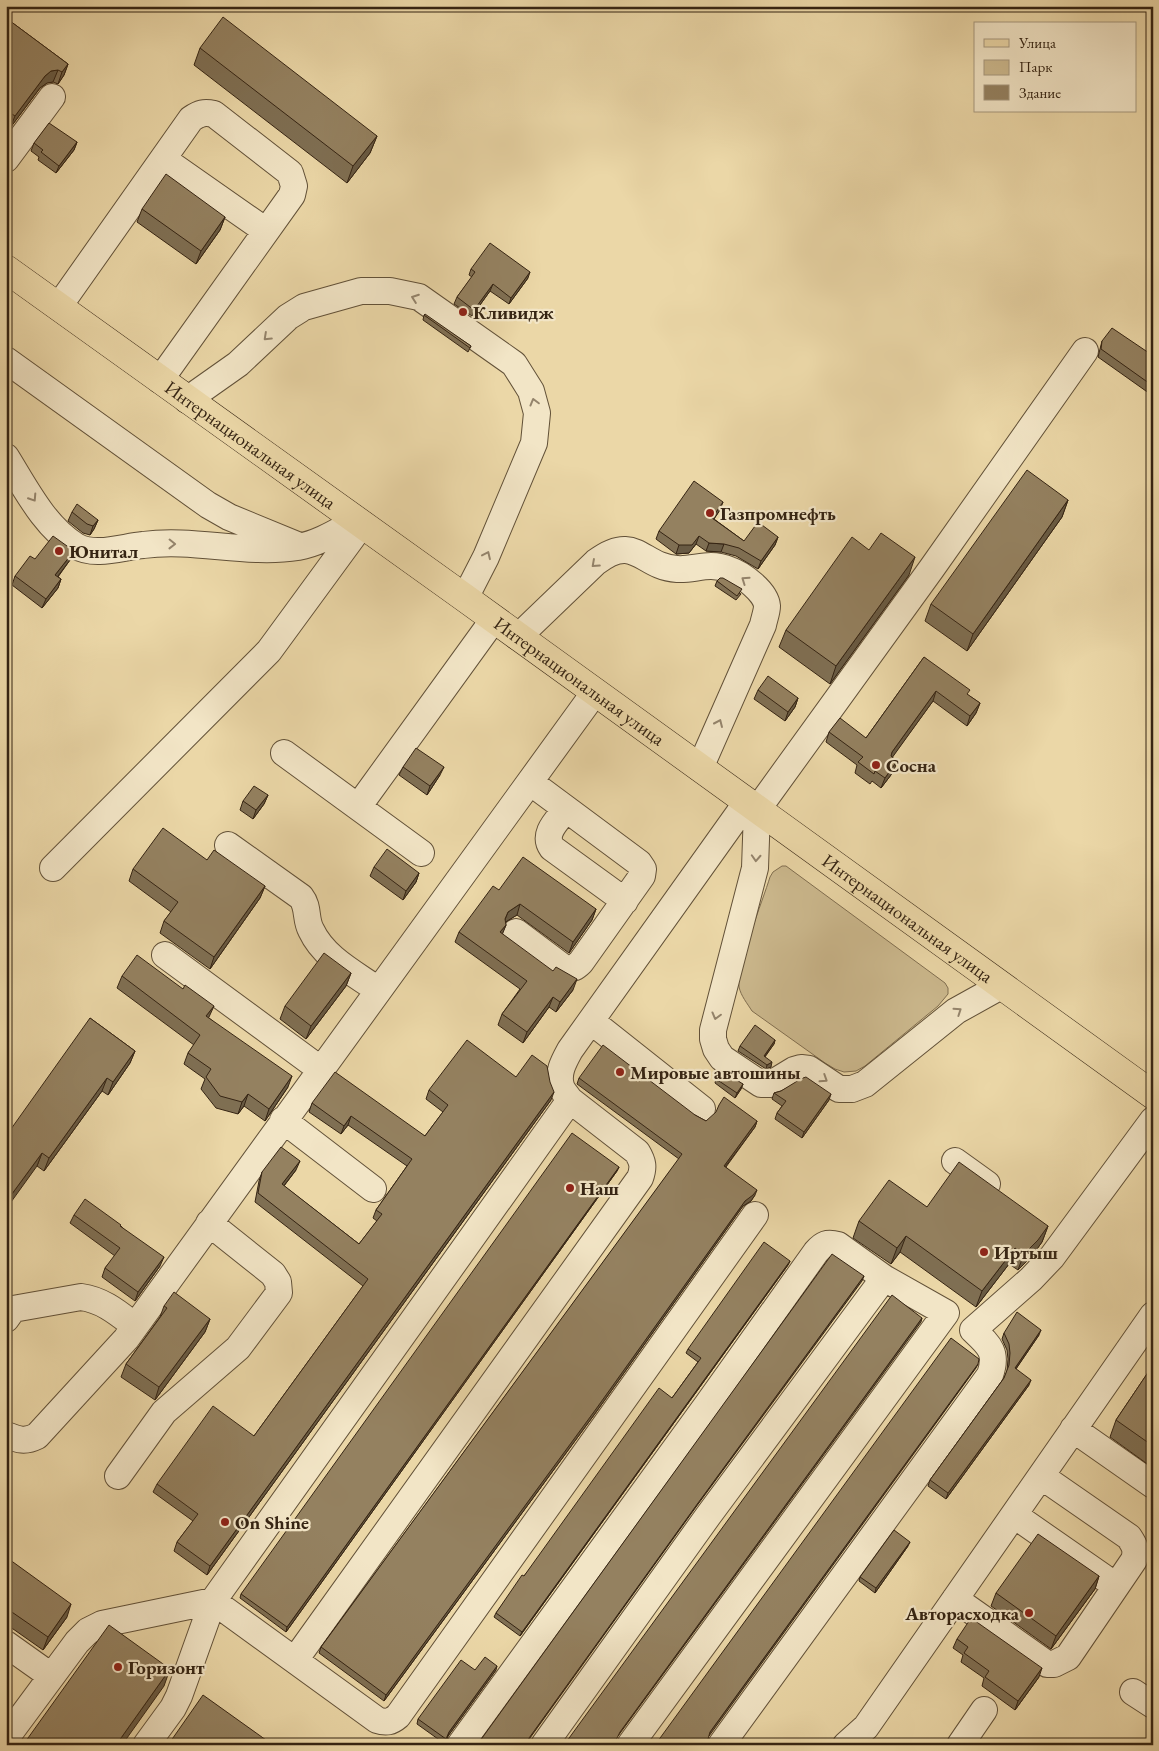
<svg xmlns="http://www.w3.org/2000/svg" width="1159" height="1751" font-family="'EB Garamond',serif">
	<rect width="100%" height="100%" fill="#ebd7a7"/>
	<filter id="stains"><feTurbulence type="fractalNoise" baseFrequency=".004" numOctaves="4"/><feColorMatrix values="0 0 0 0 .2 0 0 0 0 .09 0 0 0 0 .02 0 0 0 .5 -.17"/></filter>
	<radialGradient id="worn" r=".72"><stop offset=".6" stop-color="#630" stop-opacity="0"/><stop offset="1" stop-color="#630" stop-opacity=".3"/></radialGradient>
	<!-- green -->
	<path fill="#ccb98e" stroke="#806e50" d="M782,866H786L945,983L948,988V994L938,1006L865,1066L856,1071L844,1072L835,1069L825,1063L752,1011C747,1003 741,996 739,987C736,967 763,900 770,877L773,872Z"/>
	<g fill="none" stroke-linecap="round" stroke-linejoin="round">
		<defs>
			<path id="minor" d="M6,159L52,97
				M163,159L266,231
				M59,306L191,119C200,113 204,112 214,114L290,173L294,186L292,195L160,380
				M6,360L208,505L229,517L297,545
				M187,400L238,364L288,317L304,307L361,291H390L419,297L514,364L531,391L537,413L534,443L486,557L465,598
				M6,457C26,489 44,526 76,546C95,557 122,547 143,545C195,538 246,555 298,547C320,543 338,531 357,521
				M518,637L596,562C636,532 641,567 677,569C688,570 700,566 711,566C717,566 725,568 730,570C742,574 766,592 767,606C767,612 764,619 763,625L700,768
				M284,753L421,853
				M358,807L494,619
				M566,809C557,821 542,834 552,848L625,901
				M228,845L301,897C309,907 305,919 311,930C324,958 354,973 378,990
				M53,868L269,651L362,524
				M516,932L564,968C572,970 576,967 581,962L642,876L643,869L639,863L530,782
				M165,955L320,1069
				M1001,986L956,1011L865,1084L852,1089H839L809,1069L801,1068L794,1070L771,1084H761L722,1058L716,1049L713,1039V1030L755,868L757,810L932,568L1085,351
				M591,1021L702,1109
				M570,1100C567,1096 562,1090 561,1086C557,1073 564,1061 570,1050L747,802
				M283,1120L373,1189
				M955,1161L987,1184
				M6,1319L13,1309L81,1297C103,1300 118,1313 135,1326
				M1073,1429L1153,1485
				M6,1435C19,1440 25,1442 37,1436L126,1339L595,692
				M118,1476L164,1412L238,1348L279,1293L278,1282L273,1274L209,1223
				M1014,1515L1116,1586
				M955,1599L1047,1664H1054L1068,1657L1134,1560C1137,1550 1135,1546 1129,1537L1041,1476
				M6,1644L51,1676
				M1133,1692L1153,1705
				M6,1738L77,1642L88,1631L102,1624L213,1601L377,1720C386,1723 391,1722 398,1716L755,1215
				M146,1745L173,1708L179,1696L213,1601L570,1100L637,1152C643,1162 644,1167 640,1178L295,1660
				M460,1745L707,1405L816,1252C823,1244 827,1242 838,1245L884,1278L708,1516L544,1745
				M630,1745L946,1313L884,1278
				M721,1745L990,1375C998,1352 989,1345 973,1330L1031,1279L1052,1257L1153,1120
				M846,1745L866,1727L1153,1315
				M960,1745L984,1710"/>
			<g id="major">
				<path id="s1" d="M6,269L465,598L1153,1095"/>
			</g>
		</defs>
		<!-- minor casing -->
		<use href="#minor" stroke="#625138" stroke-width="28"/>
		<!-- major casing -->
		<use href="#major" stroke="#352413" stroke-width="29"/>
		<!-- minor -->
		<use href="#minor" stroke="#f2e5c6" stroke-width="26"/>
		<!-- major -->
		<use href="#major" stroke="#ebd7a7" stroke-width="28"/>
	</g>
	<!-- wall -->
	<path fill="#7f6f53" stroke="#352413" d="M6,18L68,64L64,75L58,84L53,82L47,83L40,88L10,128L6,125Z
		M200,48L377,136L370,153L347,183L194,65Z
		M77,142L74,150L56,173L38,160L39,157L31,151L34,143Z
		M142,209L225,217L220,230L196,264L137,222Z
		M471,269L528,278L509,304L490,291L472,316L454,304L457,297L472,277L469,275Z
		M424,315L471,346L468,352L423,320Z
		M1102,341L1152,355L1153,354V396L1098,357Z
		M1068,500L1062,517L967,651L925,621L931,604Z
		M720,510L714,519L744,541L778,537L775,545L758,569L736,556L721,552L706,551L696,544L689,553L676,554L656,539L659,531Z
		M72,512L98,520L94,529L90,535L83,533L68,521Z
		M869,550L909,575L830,684L779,647L786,630Z
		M70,560L58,577L61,579L58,588L42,608L12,585L15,576Z
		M717,581L741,594L736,600L715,586Z
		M924,657L968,695L980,703L976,713L967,726L933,701L892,757L894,771L881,788L872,781L870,784L855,773L857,765L826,742L829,732L866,738Z
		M758,690L798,698L795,707L785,721L754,699Z
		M403,767L440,775L427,795L399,775Z
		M268,795L264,804L253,819L240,810L243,801Z
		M207,860L265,886L260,898L210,969L160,933L164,921L171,912L129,881L133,869Z
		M374,867L419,873L416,882L403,900L370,876Z
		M499,890L596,909L592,920L569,953L517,915L505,922L506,925L502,934L573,990L556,1012L549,1007L523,1043L498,1025L502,1014L520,989L455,942L459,932Z
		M351,973L346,986L306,1039L280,1019L285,1006Z
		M122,976L209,1018L288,1087L265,1121L244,1106L238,1114L216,1108L201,1089L205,1079L184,1064L188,1053L194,1045L117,988Z
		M90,1018L135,1051L130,1063L108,1095L102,1091L44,1171L37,1166Z
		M775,1040L774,1044L765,1057L771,1067L766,1069L738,1051L740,1046Z
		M516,1077L551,1100L207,1575L174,1551L177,1542L193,1521L153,1492L157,1484L254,1436L363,1286L255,1202L259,1181L262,1172L296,1170L284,1186L359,1244L377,1221L373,1218L376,1210L407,1166L348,1125L341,1134L309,1112L312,1103L425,1136L443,1112L426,1099L429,1090Z
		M579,1078L695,1115L706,1121H757L755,1127L726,1167L755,1195L751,1201L743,1206L594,1415L384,1701L319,1653L321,1647L679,1159L577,1084Z
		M716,1079L743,1084L741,1089L735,1098L715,1083Z
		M800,1081L829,1100L802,1138L775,1119L777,1113L782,1106L772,1099L774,1093L781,1091Z
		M619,1167L617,1171L286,1632L240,1598L241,1594Z
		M927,1207L1048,1226L1042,1242L1032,1256L1018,1270L1009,1264L976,1307L900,1252L891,1264L853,1238L859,1221Z
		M74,1215L121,1226L160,1266L135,1301L102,1277L105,1268L115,1256L70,1223Z
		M790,1261L788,1265L520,1636L494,1617L496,1613L524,1576L672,1398L698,1362L686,1353L688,1349Z
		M164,1306L210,1319L205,1332L155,1400L121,1377L126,1364L160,1317Z
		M1004,1333L1039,1335L1016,1369L1029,1385L946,1499L928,1486L930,1480L1004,1378L1007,1371L1008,1359L1007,1350L1002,1339Z
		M1153,1365V1468L1110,1437L1116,1420Z
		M908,1546L875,1593L859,1581L860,1577Z
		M6,1557L67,1617L43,1650L6,1624Z
		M1099,1576L1095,1589L1051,1649L991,1606L996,1593Z
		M957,1639L1039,1677L1015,1710L982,1686L984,1678L961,1662L963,1655L953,1648Z
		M475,1670H496L448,1736L445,1744L417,1724L418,1719Z"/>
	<!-- shaded-wall -->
	<path fill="#685a43" stroke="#352413" d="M68,64L64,75L58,84L62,72Z
		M58,70L53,82L47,83L40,88L10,128L15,116L45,76L51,71Z
		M377,136L370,153L347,183L353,166Z
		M77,142L74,150L56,173L59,166Z
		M225,217L220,230L196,264L201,251Z
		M530,272L528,278L509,304L511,298Z
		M493,284L490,291L472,316L474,310Z
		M1068,500L1062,517L967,651L973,634Z
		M723,502L720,510L709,526L712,518Z
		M98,520L94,529L90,535L93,526Z
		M699,536L696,544L689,553L676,554L679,545Z
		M778,537L775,545L758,569L761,561Z
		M709,543L724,544L721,552L706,551Z
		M74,551L70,560L52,584L55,575Z
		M915,557L909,575L830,684L836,666Z
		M61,579L58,588L42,608L46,599Z
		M936,691L933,701L889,762L892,752Z
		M798,698L795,707L785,721L788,712Z
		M980,703L976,713L967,726L970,716Z
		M897,761L894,771L881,788L885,778Z
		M444,767L440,775L427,795L430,786Z
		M268,795L264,804L253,819L256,810Z
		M419,873L416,882L403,900L406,891Z
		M265,886L260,898L210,969L214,957Z
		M520,904L517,915L504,923L501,930L508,912Z
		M596,909L592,920L569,953L573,942Z
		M506,925L502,935L500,932Z
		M351,973L346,986L306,1039L311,1026Z
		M577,979L573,990L556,1012L560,1002Z
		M553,997L549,1007L523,1043L527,1032Z
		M214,1006L209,1017L202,1028L206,1016Z
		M775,1040L774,1044L762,1060L764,1056Z
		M135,1051L130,1063L108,1095L113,1082Z
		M772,1062L771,1067L766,1069L767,1065Z
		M292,1076L288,1087L265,1121L269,1109Z
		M107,1078L102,1091L44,1171L49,1158Z
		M743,1084L741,1089L735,1098L737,1093Z
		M554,1092L551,1100L207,1575L210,1566Z
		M248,1094L244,1106L238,1114L242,1102Z
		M831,1094L829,1100L802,1138L804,1132Z
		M351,1116L348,1125L341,1134L344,1126Z
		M757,1121L755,1127L722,1171L724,1166Z
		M42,1153L37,1166L6,1209V1202Z
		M300,1161L296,1170L279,1192L282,1184Z
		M619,1167L617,1171L286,1632L287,1627Z
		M757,1190L755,1195L751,1201L743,1206L594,1415L384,1701L386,1695L745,1201Z
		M1048,1226L1042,1242L1032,1256L1018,1270L1024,1254Z
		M906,1236L900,1252L891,1264L897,1248Z
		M1015,1248L1009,1264L976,1307L982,1291Z
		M164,1257L160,1266L135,1301L138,1292Z
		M790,1261L788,1265L520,1636L522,1632Z
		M864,1276L862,1281L696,1507L525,1745H524L698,1503Z
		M922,1318L921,1322L618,1736L620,1732Z
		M210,1319L205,1332L155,1400L159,1387Z
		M1041,1330L1039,1335L1013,1373L1015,1368Z
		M978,1364L976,1368L709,1736L710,1732Z
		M1031,1380L1029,1385L946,1499L948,1493Z
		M910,1542L908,1546L875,1593L876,1588Z
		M1099,1576L1095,1589L1051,1649L1056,1636Z
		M71,1604L67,1617L43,1650L48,1637Z
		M497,1666L496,1670L448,1736L445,1744L449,1732Z
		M1042,1668L1039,1677L1015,1710L1018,1701Z
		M170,1669L164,1686L122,1745H116Z"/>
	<!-- building -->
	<path fill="#948160" stroke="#352413" d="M223,17L377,136L353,166L200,48Z
		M6,18L68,64L62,72L58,70L51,71L45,76L15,116L6,110Z
		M49,123L77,142L59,166L41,152L43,150L34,143Z
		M166,174L225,217L201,251L142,209Z
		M490,243L530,272L511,298L493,284L474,310L457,297L475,272L471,269Z
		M425,314L471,346L470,348L424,315Z
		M1112,328L1152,355L1153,354V386L1101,349L1102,341Z
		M1027,470L1068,500L973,634L931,604Z
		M694,481L723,502L712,518L744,541L758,522L778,537L761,561L739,548L724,544L709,543L699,536L692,545H679L659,531Z
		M77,504L98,520L93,526L87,524L72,512Z
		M881,533L915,557L836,666L786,630L852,537L869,550Z
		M53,536L74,551L55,575L61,579L46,599L15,576L30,556L35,559Z
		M720,578H723L742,589L737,596L717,581Z
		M924,657L970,690L967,694L980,703L970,716L936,691L892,752L891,756L897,761L885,778L875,771L874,774L858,762L863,757L829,732L840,718L866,738Z
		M768,676L798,698L788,712L758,690Z
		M416,748L444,767L430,786L403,767Z
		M254,786L268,795L256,810L243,801Z
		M163,828L207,860L214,850L265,886L214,957L164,921L178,902L133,869Z
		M387,849L419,873L406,891L374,867Z
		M523,857L596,909L573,942L520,904L508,912L505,919L506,925L500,932L553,971L556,967L577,979L560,1002L553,997L527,1032L502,1014L527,981L459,932L493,886L499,890Z
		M324,953L351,973L311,1026L285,1006Z
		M137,955L183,989L185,985L214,1006L206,1016L292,1076L269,1109L248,1094L242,1102L220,1096L206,1077L211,1069L188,1053L200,1035L122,976Z
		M90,1018L135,1051L113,1082L107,1078L49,1158L42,1153L6,1202V1136Z
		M755,1025L775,1040L764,1056L772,1062L767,1065L740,1046Z
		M467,1040L516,1077L532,1055L547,1066L550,1082L554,1092L210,1566L177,1542L198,1514L157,1484L213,1406L254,1436L368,1279L258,1193L262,1172L281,1147L300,1161L282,1184L359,1244L382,1214L376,1210L412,1159L351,1116L344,1126L312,1103L335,1072L425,1136L448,1105L429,1090Z
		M603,1045L695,1115L706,1121L716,1112L719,1105L724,1097L757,1121L724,1166L757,1190L753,1195L745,1201L596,1409L386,1695L321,1647L682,1154L579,1078Z
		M722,1071L743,1084L737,1093L716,1079Z
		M806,1077L831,1094L804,1132L777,1113L786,1101L774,1093L781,1091L799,1080L800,1081L803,1078Z
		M572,1133L619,1167L287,1627L241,1594Z
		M959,1162L1048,1226L1038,1240L1024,1254L1015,1248L982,1291L906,1236L897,1248L859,1221L889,1180L927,1207Z
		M85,1199L121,1225L120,1226L164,1257L138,1292L105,1268L120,1248L74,1215Z
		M764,1242L790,1261L522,1632L496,1613L522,1575L524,1576L659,1388L672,1398L701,1358L688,1349Z
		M832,1254L864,1276L698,1503L524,1745H477L814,1279Z
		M174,1292L210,1319L159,1387L126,1364L167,1308L164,1306Z
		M892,1295L922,1318L620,1732L617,1738L612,1745H564Z
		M1017,1312L1041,1330L1015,1368L1031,1380L948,1493L930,1480L1004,1378L1009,1365L1010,1353L1009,1344L1004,1333Z
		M951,1338L979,1359L978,1364L710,1732L708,1739L704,1745H655Z
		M1153,1365V1446L1116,1420Z
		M894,1530L910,1542L876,1588L860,1577Z
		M1038,1534L1099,1576L1056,1636L996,1593Z
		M6,1557L71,1604L48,1637L6,1608Z
		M971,1618L1042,1668L1018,1701L985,1677L989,1671L964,1653L968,1647L957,1639Z
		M109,1625L170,1669L116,1745H23Z
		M485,1657L497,1666L449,1732L446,1739L418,1719L461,1660L475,1670Z
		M203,1695L266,1740L263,1745H168Z"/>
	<!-- one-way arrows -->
	<defs><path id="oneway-chevron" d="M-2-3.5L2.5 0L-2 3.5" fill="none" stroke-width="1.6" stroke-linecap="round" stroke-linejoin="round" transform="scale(1.25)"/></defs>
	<g stroke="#94846c">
		<use href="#oneway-chevron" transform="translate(415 298) rotate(-160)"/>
		<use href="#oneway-chevron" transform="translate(267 337) rotate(137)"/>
		<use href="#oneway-chevron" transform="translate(534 402) rotate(-105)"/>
		<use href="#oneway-chevron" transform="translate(33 498) rotate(57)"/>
		<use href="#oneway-chevron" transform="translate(172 544) rotate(1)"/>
		<use href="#oneway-chevron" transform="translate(487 555) rotate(-65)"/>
		<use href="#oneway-chevron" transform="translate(595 564) rotate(138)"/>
		<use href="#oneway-chevron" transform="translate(745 580) rotate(-145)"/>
		<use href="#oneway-chevron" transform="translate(719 723) rotate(-66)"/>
		<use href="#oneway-chevron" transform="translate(756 858) rotate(93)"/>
		<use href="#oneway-chevron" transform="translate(958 1011) rotate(-34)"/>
		<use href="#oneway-chevron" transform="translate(716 1016) rotate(105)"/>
		<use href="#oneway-chevron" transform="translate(824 1079) rotate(33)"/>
	</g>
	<!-- markers -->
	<g fill="#8f2418" stroke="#f2e5c6" stroke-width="2">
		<circle cx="463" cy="312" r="5"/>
		<circle cx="710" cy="513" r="5"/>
		<circle cx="59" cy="551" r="5"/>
		<circle cx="876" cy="765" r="5"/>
		<circle cx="620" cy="1072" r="5"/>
		<circle cx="570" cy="1188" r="5"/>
		<circle cx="984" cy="1252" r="5"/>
		<circle cx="225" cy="1522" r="5"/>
		<circle cx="1029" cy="1613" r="5"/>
		<circle cx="118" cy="1667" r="5"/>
	</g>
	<g text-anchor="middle" stroke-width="4.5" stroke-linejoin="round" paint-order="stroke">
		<!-- poi labels -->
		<g font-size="19" font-weight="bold" fill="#352413" stroke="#f2e5c6" text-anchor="start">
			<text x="473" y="319">Кливидж</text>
			<text x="720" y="520">Газпромнефть</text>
			<text x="69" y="558">Юнитал</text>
			<text x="886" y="772">Сосна</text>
			<text x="630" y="1079">Мировые автошины</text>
			<text x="580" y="1195">Наш</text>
			<text x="994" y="1259">Иртыш</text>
			<text x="235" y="1529">On Shine</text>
			<text x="1019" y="1620" text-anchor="end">Авторасходка</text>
			<text x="128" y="1674">Горизонт</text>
		</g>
		<!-- street labels -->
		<g font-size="19" fill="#352413" stroke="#f2e5c6">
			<text dy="7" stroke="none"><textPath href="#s1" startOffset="301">Интернациональная улица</textPath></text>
			<text dy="7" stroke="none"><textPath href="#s1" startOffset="706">Интернациональная улица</textPath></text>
			<text dy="7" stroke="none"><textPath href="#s1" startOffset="1111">Интернациональная улица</textPath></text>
		</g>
	</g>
	<!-- margin -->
	<rect width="1159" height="1751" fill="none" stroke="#ebd7a7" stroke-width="25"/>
	<rect x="8" y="8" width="1144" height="1736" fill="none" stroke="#352413" stroke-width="2.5"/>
	<rect x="12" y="12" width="1134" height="1726" fill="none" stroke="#352413"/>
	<!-- legend -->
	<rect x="974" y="22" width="162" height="90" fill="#f2e5c6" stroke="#a6987e"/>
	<rect x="984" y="39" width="25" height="8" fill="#ebd7a7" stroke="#a6987e"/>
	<text x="1019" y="48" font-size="15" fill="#352413">Улица</text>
	<rect x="984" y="60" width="25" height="15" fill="#ccb98e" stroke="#a6987e"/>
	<text x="1019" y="72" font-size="15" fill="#352413">Парк</text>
	<rect x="984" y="85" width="25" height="15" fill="#948160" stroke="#a6987e"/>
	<text x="1019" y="98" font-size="15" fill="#352413">Здание</text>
	<rect width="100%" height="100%" filter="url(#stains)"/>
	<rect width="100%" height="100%" fill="url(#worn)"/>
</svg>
